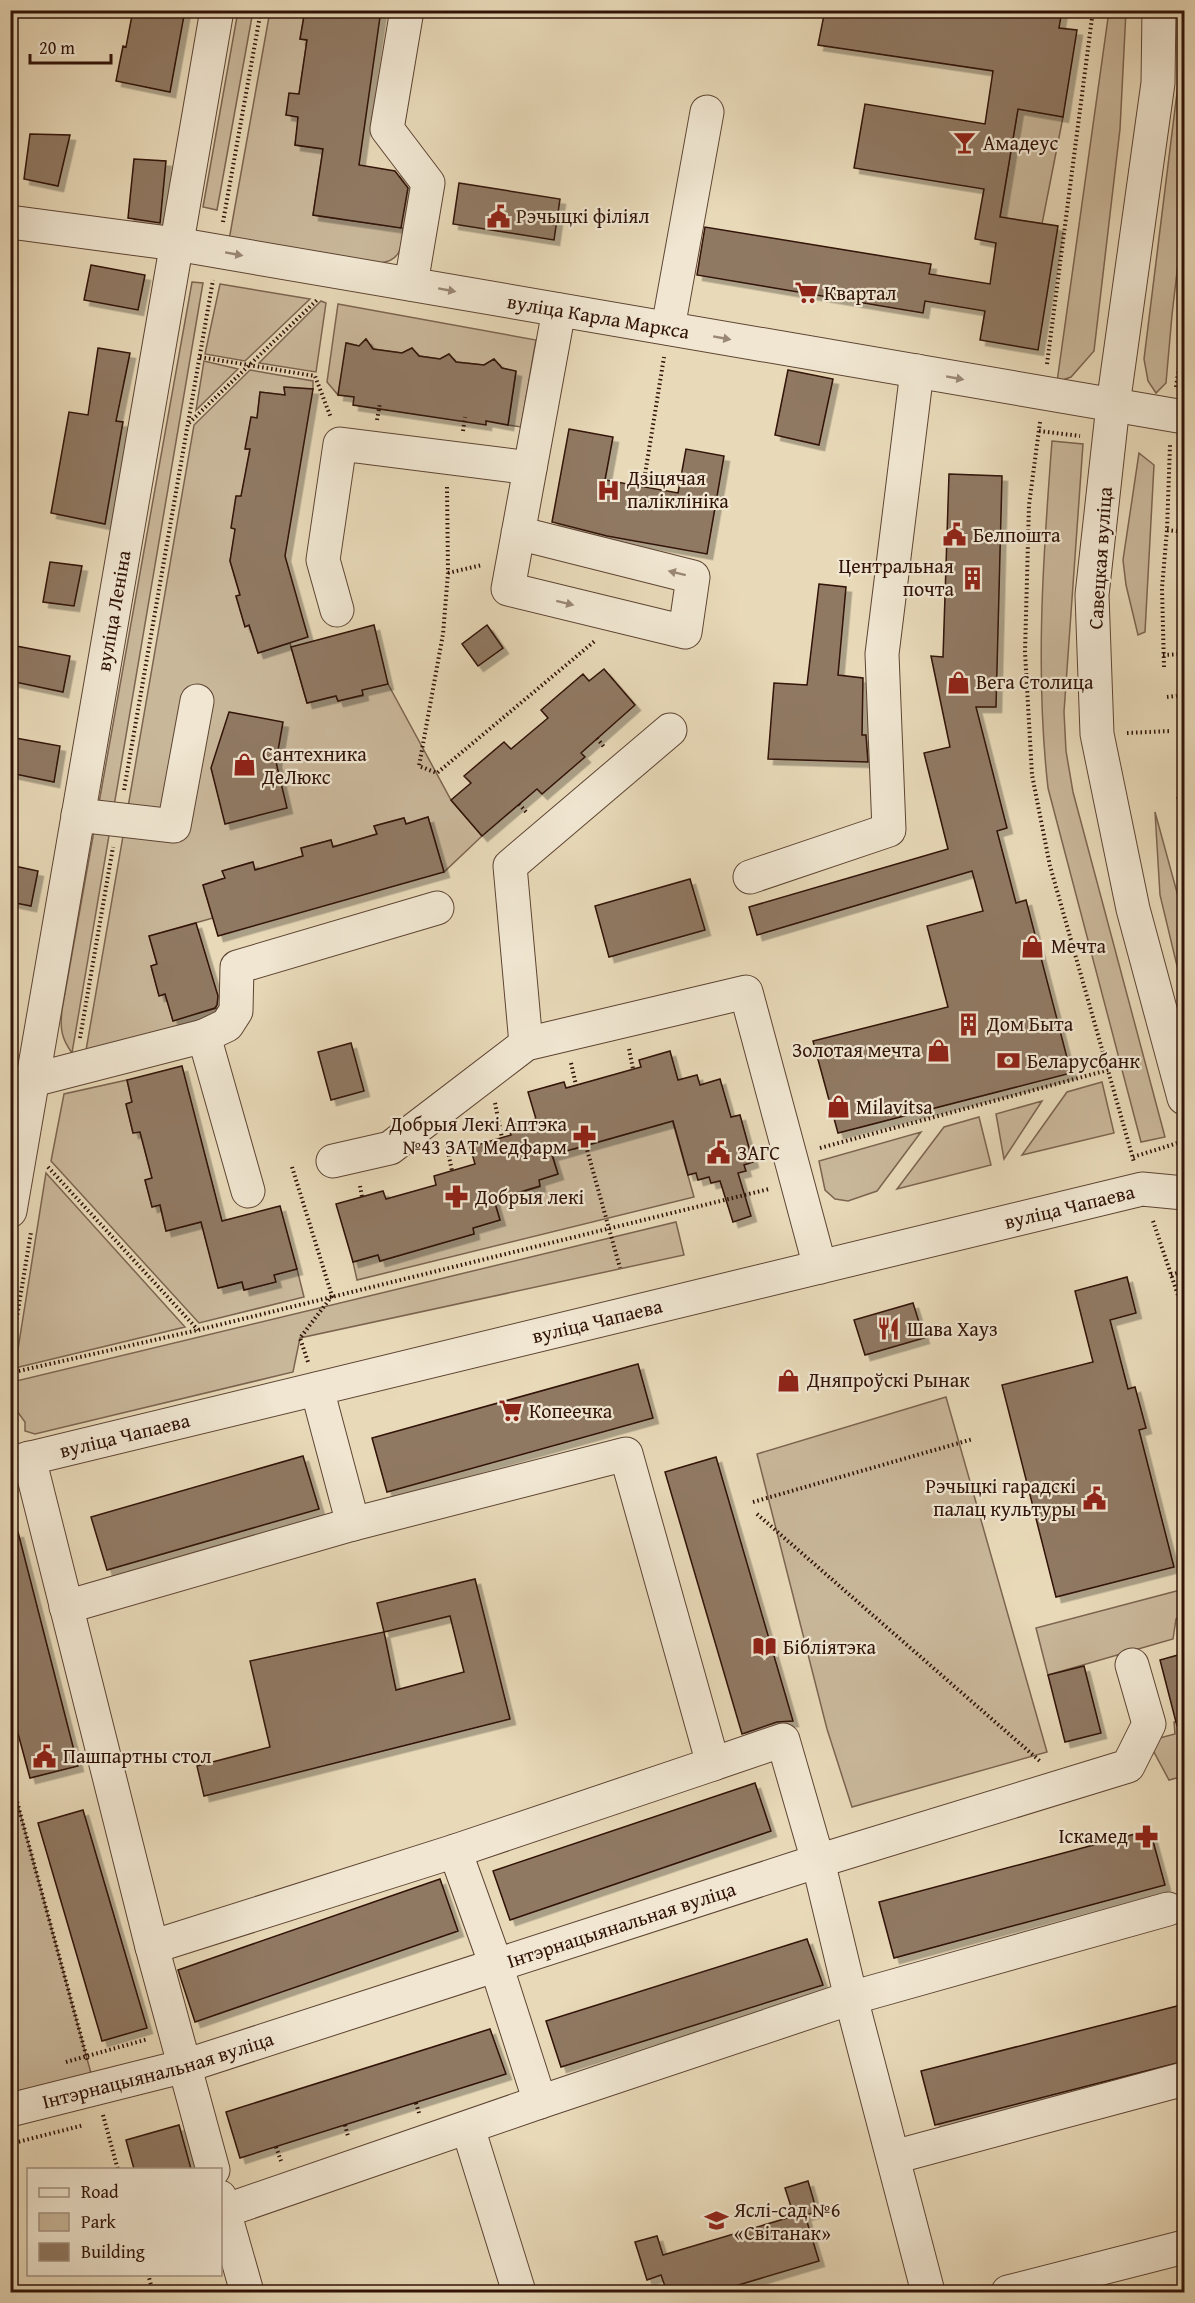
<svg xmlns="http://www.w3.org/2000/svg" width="1195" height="2303" font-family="'Gentium Book Plus',serif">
	<defs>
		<filter id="shadow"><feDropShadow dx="5.5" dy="5.5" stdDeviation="0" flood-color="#0004"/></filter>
	</defs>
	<rect width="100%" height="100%" fill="#e8d9b8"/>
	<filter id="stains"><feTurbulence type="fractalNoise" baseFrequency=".00333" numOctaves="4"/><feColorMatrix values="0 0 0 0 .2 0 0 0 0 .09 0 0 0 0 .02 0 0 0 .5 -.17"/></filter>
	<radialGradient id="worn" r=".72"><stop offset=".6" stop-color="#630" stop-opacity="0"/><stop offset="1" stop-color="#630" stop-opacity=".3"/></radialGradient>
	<!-- green -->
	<path fill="#c9b79a" stroke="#7c6450" stroke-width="1.5" d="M238,11H253L217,210L203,207Z
		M270,11H305L300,39L307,40L299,94L286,115L299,117L295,145L323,149L313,215L403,228C402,247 401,262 378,263L229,240Z
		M1109,11H1126L1120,129L1094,351L1071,377L1057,382Z
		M1184,36V212L1172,315L1166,383L1156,393L1148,381L1144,359Z
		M1018,109L1063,117L1042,224L1000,217Z
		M192,282L203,283L72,1053C61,1038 60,1028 62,1010Z
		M220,284L310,299L245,361L205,354Z
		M321,301L326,303L316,372L259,363Z
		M338,304L536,340L521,427L508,425L516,372L502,368L494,359L484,365L456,362L449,354L440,359L419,356L412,348L402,353L373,349L366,339L359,346L347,343L338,395L327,382Z
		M204,361L238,369L196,410Z
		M250,370L313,381V389L284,388L285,395L260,392L257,418L251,417L246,449H250L230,561L240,595L236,596L245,626L249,625L258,653L290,643L307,703L336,696L338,701L363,696L362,690L388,684L451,800L482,836L444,872L428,817L406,824L404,818L374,826L377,834L333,847L331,840L301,848L303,856L255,870L252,862L223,871L225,878L203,885L213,918L149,936L157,964L151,966L159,995L165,994L173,1020L221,1007L220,1016L85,1056L194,425Z
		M1052,441L1083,444L1064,712L1066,751L1073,792L1165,1137L1141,1142L1048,788C1035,673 1043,557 1052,441Z
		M1139,453L1154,465L1145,632L1138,635L1126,585L1123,560Z
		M1155,812L1184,918V995L1160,895Z
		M127,1080L132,1102L126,1104L133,1133L140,1132L152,1178L145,1180L152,1206L160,1205L166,1231L201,1222L219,1288L242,1282L244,1290L275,1282L274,1275L297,1269L304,1297L199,1323L51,1161L64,1094Z
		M1102,1082L1114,1133L1022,1155L1067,1092Z
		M1042,1101L1004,1159L996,1114Z
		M671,1116L694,1197L357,1280L353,1262L378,1255L380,1261L474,1234L473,1228L500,1220L492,1193L503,1197L540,1187L539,1180L558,1174L551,1149H575L662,1124Z
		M979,1117L991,1165L897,1189L944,1127Z
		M921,1132L877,1191L848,1201L835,1199L825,1190L819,1161Z
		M46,1173L185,1327L15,1368Z
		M676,1222L684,1255L300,1338L293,1372L35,1434L25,1431V1422L11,1403L12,1382Z
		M946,1397L1047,1752L852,1807L827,1729L757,1454Z
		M1184,1589V1616L1176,1619L1173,1639L1048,1675L1036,1628Z
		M1184,1719V1776L1169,1780L1148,1741L1175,1734L1174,1722Z
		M10,1776L95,2088L10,2110Z"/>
	<!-- building -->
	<path fill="#907963" stroke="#301207" stroke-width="1.5" fill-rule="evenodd" filter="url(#shadow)" d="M133,10H185L170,92L116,81L123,46L126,47Z
		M305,10H381L359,165L395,171L408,188L401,228L313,215L323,149L295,145L298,117L286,115L289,93L299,94L307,40L300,39Z
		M825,10H1062L1059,28L1077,30L1063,117L1018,109L1000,217L1058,226L1038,350L980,340L985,311L925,301L923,313L697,275L705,227L931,264L929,274L990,284L996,243L975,239L984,189L854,168L865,104L985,124L993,71L818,45Z
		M30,134L70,135L58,186L24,179Z
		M134,159L166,161L160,223L128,218Z
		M459,183L560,199L554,240L453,224Z
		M91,265L145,275L138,310L84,300Z
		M366,339L373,349L402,353L412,348L419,356L440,359L449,354L456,362L484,365L494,359L502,368L516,371L508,425L486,421V425L353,405L354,397L338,395L346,343L359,346Z
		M98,348L130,353L116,421L123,422L105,524L51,513L69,412L88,415Z
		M788,370L833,379L819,445L775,435Z
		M284,387L313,389L285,556L308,637L258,653L249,625L245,627L236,596L240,595L230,561L235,529L231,528L236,496H241L250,449H245L251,417L257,418L260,392L285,395Z
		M569,429L613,437L605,480L678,493L686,449L724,456L707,554L607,536L552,522Z
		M949,474L1002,476L996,707H976L1007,828L997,831L1016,903L1026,900L1071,1073L838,1133L813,1041L948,1007L927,926L983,911L972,871L757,935L749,907L948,849L924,753L950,747L931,656L943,657Z
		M50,562L82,566L74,606L43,602Z
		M819,584L846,587L838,675L863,678L862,735H866L868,762L768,759L774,683L807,685Z
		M374,625L388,684L362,690L363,695L338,701L336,696L307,703L291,647Z
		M487,625L503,648L478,666L462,644Z
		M16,646L70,656L63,692L10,681Z
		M604,669L635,705L581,753L585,757L542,794L537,789L482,836L451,800L471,783L464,776L504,742L511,749L548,718L541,710L583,674L589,681Z
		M229,712L283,722L276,762L287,808L225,824L211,768Z
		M10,737L60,746L54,782L10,773Z
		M428,817L444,872L218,936L203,885L225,878L222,871L253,862L255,870L303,856L301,848L331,840L333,847L377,834L374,826L404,818L406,824Z
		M10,865L38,871L31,906L10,902Z
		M690,879L705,930L609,957L595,906Z
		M196,923L218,996L217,1005L215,1008L173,1021L165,994L159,996L151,966L157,964L149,936Z
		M351,1043L364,1091L331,1100L318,1052Z
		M670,1051L678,1080L697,1075L700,1085L720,1079L731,1117L740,1115L753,1162L744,1165L746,1171L738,1173L751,1216L733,1222L720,1181L711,1183L709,1177L698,1180L696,1173L688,1175L673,1121L552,1155L558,1174L539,1180L540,1186L494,1200L500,1220L473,1228L474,1234L380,1261L378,1255L353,1262L336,1204L383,1191L386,1199L436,1185L434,1176L475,1164L470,1147L511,1135L508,1126L536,1119L528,1092L564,1082L566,1088L641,1067L639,1060Z
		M182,1066L222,1221L280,1206L297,1269L274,1275L276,1282L244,1290L242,1282L218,1288L201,1222L166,1231L160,1205L152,1207L145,1180L152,1178L140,1132L133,1133L126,1104L132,1102L127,1080Z
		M1127,1277L1136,1313L1110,1320L1128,1389L1135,1387L1146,1428L1139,1430L1174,1567L1056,1597L1002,1385L1093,1362L1075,1291Z
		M913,1303L924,1338L865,1355L854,1320Z
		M638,1364L653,1418L387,1492L372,1438Z
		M303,1456L319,1509L107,1570L91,1517Z
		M716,1457L793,1721L777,1722L742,1734L665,1472Z
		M18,1532L78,1766L30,1778L10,1704V1533Z
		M475,1579L510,1719L204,1796L197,1766L270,1747L250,1661L384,1632L377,1603ZM450,1616L464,1672L396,1690L384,1632Z
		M1185,1653V1725L1177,1726L1160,1660Z
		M1084,1666L1101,1733L1065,1742L1048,1675Z
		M755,1783L771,1831L510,1920L493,1871Z
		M83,1810L147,2028L102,2041L38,1823Z
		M1150,1830L1165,1885L894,1958L879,1902Z
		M440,1879L458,1931L195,2022L178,1970Z
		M807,1939L823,1985L561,2067L546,2021Z
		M1185,2004V2061L935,2125L921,2071Z
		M490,2029L506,2074L240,2158L226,2112Z
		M179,2125L191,2169H134L126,2140Z
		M808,2181L817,2212L805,2215L819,2261L715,2292H667L661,2275L647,2280L635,2242L657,2236L663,2255L794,2216L785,2188Z"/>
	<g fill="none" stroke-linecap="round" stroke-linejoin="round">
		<defs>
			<g id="minor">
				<path d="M407,10L387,129L428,183L411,284"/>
				<path d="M1159,10L1158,83L1113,405L1092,595L1097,734L1133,909L1184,1098"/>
				<path id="s1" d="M10,222L176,244L1184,417"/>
				<path d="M668,328L707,112"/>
				<path d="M518,533L693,577L685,632L508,589L559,310"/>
				<path d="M337,610L323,560L340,444L530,468"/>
				<path d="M78,815L174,826L197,701"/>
				<path d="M750,877L889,830L882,654L917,371"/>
				<path d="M204,1036L227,1025L236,1011L237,967L437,908"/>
				<path d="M526,1044L510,866L670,730"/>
				<path d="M33,1080L204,1036L248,1191"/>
				<path d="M333,1161L390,1148L526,1044L746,992L820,1267"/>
				<path id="s2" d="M10,1211L217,10"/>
				<path d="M317,1389L353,1524"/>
				<path d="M29,1458L152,1947L213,2170"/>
				<path id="s3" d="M10,1463L1142,1189L1184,1193"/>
				<path d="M66,1607L353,1524L626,1454L713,1764L455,1851L152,1947"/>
				<path d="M713,1764L783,1740L818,1861L851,1998L928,2292"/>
				<path d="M455,1851L496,1965L540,2102"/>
				<path id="s4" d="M10,2110L185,2066L818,1861L1128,1766L1149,1724L1132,1665"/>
				<path d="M468,2128L519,2292"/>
				<path d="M894,2157L1184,2079"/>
				<path d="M220,2197L247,2292"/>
				<path d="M224,2211L540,2102L851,1998L1168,1909"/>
				<path d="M1008,2292L1184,2247"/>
			</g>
		</defs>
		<!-- minor casing -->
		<use href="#minor" stroke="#5e4433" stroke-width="35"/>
		<!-- path -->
		<path stroke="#301207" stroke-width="4" stroke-dasharray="1.5 3" stroke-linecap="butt" d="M223,222L261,10
			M200,357L315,376L331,418
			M1047,364L1093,10
			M1176,387L1184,335
			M377,420L380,403
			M1040,422L1029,505L1025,652L1032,775L1050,866L1134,1162
			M189,423L318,299
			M463,431L465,417
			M1039,431L1080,436
			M447,487L448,573L443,634L419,766L437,773L596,640
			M643,487L664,357
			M1167,530L1184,532
			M448,573L482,565
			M1163,655L1184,654
			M1164,667L1162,588L1167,530L1170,445
			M1167,697L1184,695
			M1127,733L1171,731
			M597,738L604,747
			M124,790L213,280
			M1178,797L1184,824
			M519,804L527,813
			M80,1038L113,847
			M629,1049L633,1069
			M571,1063L576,1085
			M495,1103L502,1138
			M446,1142L452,1171
			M586,1146L620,1268
			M820,1148L1108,1070
			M1133,1157L1184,1141
			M48,1167L198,1330
			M292,1167L332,1296L300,1338L308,1362
			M360,1186L362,1197
			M1153,1221L1184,1313
			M1171,1275L1184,1271
			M10,1359L31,1232
			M10,1373L198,1330L769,1189
			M10,1414L18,1422
			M753,1502L973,1439
			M757,1514L1041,1762
			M10,1776L88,2062
			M66,2062L148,2039
			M416,2103L419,2113
			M103,2115L118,2170
			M345,2125L348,2136
			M10,2144L84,2125
			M276,2147L281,2161
			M148,2274L153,2292"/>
		<!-- minor -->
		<use href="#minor" stroke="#f0e6d1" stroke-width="33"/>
	</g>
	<!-- one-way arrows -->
	<defs><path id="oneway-solid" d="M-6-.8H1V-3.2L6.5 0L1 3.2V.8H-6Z" transform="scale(1.5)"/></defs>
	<g fill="#9a8776">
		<use href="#oneway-solid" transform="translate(234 254) rotate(10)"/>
		<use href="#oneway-solid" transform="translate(447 290) rotate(10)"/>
		<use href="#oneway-solid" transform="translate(722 338) rotate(10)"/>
		<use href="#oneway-solid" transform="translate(955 378) rotate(10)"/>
		<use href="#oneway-solid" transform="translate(677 573) rotate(-166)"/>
		<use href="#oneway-solid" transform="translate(565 603) rotate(14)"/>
	</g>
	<!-- icons -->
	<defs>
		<symbol id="bar-bare" viewBox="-9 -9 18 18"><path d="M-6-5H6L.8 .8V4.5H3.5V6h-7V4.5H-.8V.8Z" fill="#8f2418" stroke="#f0e6d1" stroke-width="2.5" paint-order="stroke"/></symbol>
		<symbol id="civic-bare" viewBox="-9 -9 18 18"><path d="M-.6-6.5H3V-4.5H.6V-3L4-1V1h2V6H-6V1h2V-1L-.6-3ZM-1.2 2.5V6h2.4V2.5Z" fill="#8f2418" stroke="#f0e6d1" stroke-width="2.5" paint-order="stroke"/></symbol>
		<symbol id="supermarket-bare" viewBox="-9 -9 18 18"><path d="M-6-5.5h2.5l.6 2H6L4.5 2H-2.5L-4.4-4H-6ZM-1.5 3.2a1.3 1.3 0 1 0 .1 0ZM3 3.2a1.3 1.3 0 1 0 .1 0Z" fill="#8f2418" stroke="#f0e6d1" stroke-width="2.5" paint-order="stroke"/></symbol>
		<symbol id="hospital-bare" viewBox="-9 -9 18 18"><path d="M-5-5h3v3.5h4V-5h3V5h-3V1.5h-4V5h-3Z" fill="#8f2418" stroke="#f0e6d1" stroke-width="2.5" paint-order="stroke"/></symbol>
		<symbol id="building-bare" viewBox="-9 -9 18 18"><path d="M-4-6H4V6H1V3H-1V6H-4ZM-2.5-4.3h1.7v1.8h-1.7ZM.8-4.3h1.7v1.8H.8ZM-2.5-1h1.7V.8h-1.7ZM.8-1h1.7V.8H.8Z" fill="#8f2418" stroke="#f0e6d1" stroke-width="2.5" paint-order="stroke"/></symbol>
		<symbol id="shop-bare" viewBox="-9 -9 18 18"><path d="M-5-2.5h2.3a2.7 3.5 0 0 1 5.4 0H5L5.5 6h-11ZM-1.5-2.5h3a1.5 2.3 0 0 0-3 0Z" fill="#8f2418" stroke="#f0e6d1" stroke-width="2.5" paint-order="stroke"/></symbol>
		<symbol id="bank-bare" viewBox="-9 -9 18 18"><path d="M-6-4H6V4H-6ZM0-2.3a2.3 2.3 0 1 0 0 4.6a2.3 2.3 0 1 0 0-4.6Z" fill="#8f2418" stroke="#f0e6d1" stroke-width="2.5" paint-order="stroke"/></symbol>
		<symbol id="pharmacy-bare" viewBox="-9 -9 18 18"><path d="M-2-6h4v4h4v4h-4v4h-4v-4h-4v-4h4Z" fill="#8f2418" stroke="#f0e6d1" stroke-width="2.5" paint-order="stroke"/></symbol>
		<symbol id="restaurant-bare" viewBox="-9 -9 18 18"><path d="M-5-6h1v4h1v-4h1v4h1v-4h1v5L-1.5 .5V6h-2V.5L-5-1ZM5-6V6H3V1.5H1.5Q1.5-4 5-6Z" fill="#8f2418" stroke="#f0e6d1" stroke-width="2.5" paint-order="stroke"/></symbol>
		<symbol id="library-bare" viewBox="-9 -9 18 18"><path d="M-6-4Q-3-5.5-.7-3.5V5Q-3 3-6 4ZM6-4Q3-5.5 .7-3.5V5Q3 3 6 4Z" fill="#8f2418" stroke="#f0e6d1" stroke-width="2.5" paint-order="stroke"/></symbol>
		<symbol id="school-bare" viewBox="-9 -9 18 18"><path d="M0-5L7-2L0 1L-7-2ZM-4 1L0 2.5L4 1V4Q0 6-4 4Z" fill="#8f2418" stroke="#f0e6d1" stroke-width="2.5" paint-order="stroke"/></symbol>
	</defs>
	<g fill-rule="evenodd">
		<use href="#bar-bare" x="948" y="126" width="33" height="33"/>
		<use href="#civic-bare" x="482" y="200" width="33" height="33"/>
		<use href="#supermarket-bare" x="790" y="276" width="33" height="33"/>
		<use href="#hospital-bare" x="592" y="474" width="33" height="33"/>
		<use href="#civic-bare" x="938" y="518" width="33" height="33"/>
		<use href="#building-bare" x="956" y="562" width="33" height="33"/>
		<use href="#shop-bare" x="942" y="666" width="33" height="33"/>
		<use href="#shop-bare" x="228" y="748" width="33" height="33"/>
		<use href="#shop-bare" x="1016" y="930" width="33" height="33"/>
		<use href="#building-bare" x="952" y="1008" width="33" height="33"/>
		<use href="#shop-bare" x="922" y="1034" width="33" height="33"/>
		<use href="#bank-bare" x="992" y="1044" width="33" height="33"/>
		<use href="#shop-bare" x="822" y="1090" width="33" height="33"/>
		<use href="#pharmacy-bare" x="568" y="1120" width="33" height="33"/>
		<use href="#civic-bare" x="702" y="1136" width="33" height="33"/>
		<use href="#pharmacy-bare" x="440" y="1180" width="33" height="33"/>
		<use href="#restaurant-bare" x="872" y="1312" width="33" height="33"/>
		<use href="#shop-bare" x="772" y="1364" width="33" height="33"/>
		<use href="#supermarket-bare" x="494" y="1394" width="33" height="33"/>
		<use href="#civic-bare" x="1078" y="1482" width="33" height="33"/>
		<use href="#library-bare" x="748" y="1630" width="33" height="33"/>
		<use href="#civic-bare" x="28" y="1740" width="33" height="33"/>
		<use href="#pharmacy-bare" x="1130" y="1820" width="33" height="33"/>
		<use href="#school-bare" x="700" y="2204" width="33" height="33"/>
	</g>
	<g text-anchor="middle" stroke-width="4.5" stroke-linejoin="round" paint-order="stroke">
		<!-- poi labels -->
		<g font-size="20" fill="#301207" stroke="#f0e6d1" text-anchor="start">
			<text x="983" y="150">Амадеус</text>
			<text x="516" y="223">Рэчыцкі філіял</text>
			<text x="824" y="300">Квартал</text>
			<text x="627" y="485">Дзіцячая<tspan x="627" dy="23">паліклініка</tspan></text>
			<text x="973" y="542">Белпошта</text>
			<text x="954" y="573" text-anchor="end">Центральная<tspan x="954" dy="23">почта</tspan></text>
			<text x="976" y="689">Вега Столица</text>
			<text x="262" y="761">Сантехника<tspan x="262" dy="23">ДеЛюкс</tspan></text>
			<text x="1051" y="953">Мечта</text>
			<text x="987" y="1031">Дом Быта</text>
			<text x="921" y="1057" text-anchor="end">Золотая мечта</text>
			<text x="1027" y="1068">Беларусбанк</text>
			<text x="856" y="1114">Milavitsa</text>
			<text x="567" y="1131" text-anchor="end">Добрыя Лекі Аптэка<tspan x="567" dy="23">№43 ЗАТ Медфарм</tspan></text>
			<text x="737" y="1160">ЗАГС</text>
			<text x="475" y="1204">Добрыя лекі</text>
			<text x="907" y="1336">Шава Хауз</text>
			<text x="807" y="1387">Дняпроўскі Рынак</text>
			<text x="529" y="1418">Копеечка</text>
			<text x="1076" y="1493" text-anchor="end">Рэчыцкі гарадскі<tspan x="1076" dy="23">палац культуры</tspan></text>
			<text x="783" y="1654">Бібліятэка</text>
			<text x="63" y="1763">Пашпартны стол</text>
			<text x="1128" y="1843" text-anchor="end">Іскамед</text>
			<text x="734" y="2217">Яслі-сад №6<tspan x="734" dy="23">«Світанак»</tspan></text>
		</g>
		<!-- street labels -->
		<g font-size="20" fill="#301207" stroke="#f0e6d1">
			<text dy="7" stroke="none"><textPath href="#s1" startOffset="596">вуліца Карла Маркса</textPath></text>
			<text transform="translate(1100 558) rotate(-86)" y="7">Савецкая вуліца</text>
			<text dy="7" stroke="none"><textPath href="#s2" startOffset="609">вуліца Леніна</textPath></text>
			<text dy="7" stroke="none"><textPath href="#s3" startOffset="1090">вуліца Чапаева</textPath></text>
			<text dy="7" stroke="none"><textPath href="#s3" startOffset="604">вуліца Чапаева</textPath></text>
			<text dy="7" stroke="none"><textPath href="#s3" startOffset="118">вуліца Чапаева</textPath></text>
			<text dy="7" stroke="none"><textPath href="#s4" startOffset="639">Інтэрнацыянальная вуліца</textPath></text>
			<text dy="7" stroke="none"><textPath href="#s4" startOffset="153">Інтэрнацыянальная вуліца</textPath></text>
		</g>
	</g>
	<!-- margin -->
	<rect width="1195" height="2303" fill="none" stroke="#e8d9b8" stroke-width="36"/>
	<rect x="12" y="12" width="1171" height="2279" fill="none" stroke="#301207" stroke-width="3"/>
	<rect x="18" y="18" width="1159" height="2267" fill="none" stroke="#301207" stroke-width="1.5"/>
	<!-- legend -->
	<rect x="27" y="2168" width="195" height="108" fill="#f0e6d1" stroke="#a39180" stroke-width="1.5"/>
	<rect x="39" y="2188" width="30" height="9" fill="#f0e6d1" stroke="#a39180" stroke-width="1.5"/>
	<text x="81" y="2198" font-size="18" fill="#301207">Road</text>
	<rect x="39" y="2213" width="30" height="18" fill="#c9b79a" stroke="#a39180" stroke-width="1.5"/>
	<text x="81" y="2228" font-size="18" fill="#301207">Park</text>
	<rect x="39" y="2243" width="30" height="18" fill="#907963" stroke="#a39180" stroke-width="1.5"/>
	<text x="81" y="2258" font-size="18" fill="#301207">Building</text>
	<!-- scale -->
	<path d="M30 54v9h81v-9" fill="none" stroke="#301207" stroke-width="3"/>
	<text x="39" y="54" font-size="18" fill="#301207" stroke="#f0e6d1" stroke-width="4.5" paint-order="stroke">20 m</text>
	<rect width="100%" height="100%" filter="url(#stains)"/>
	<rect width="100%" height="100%" fill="url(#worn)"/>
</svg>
